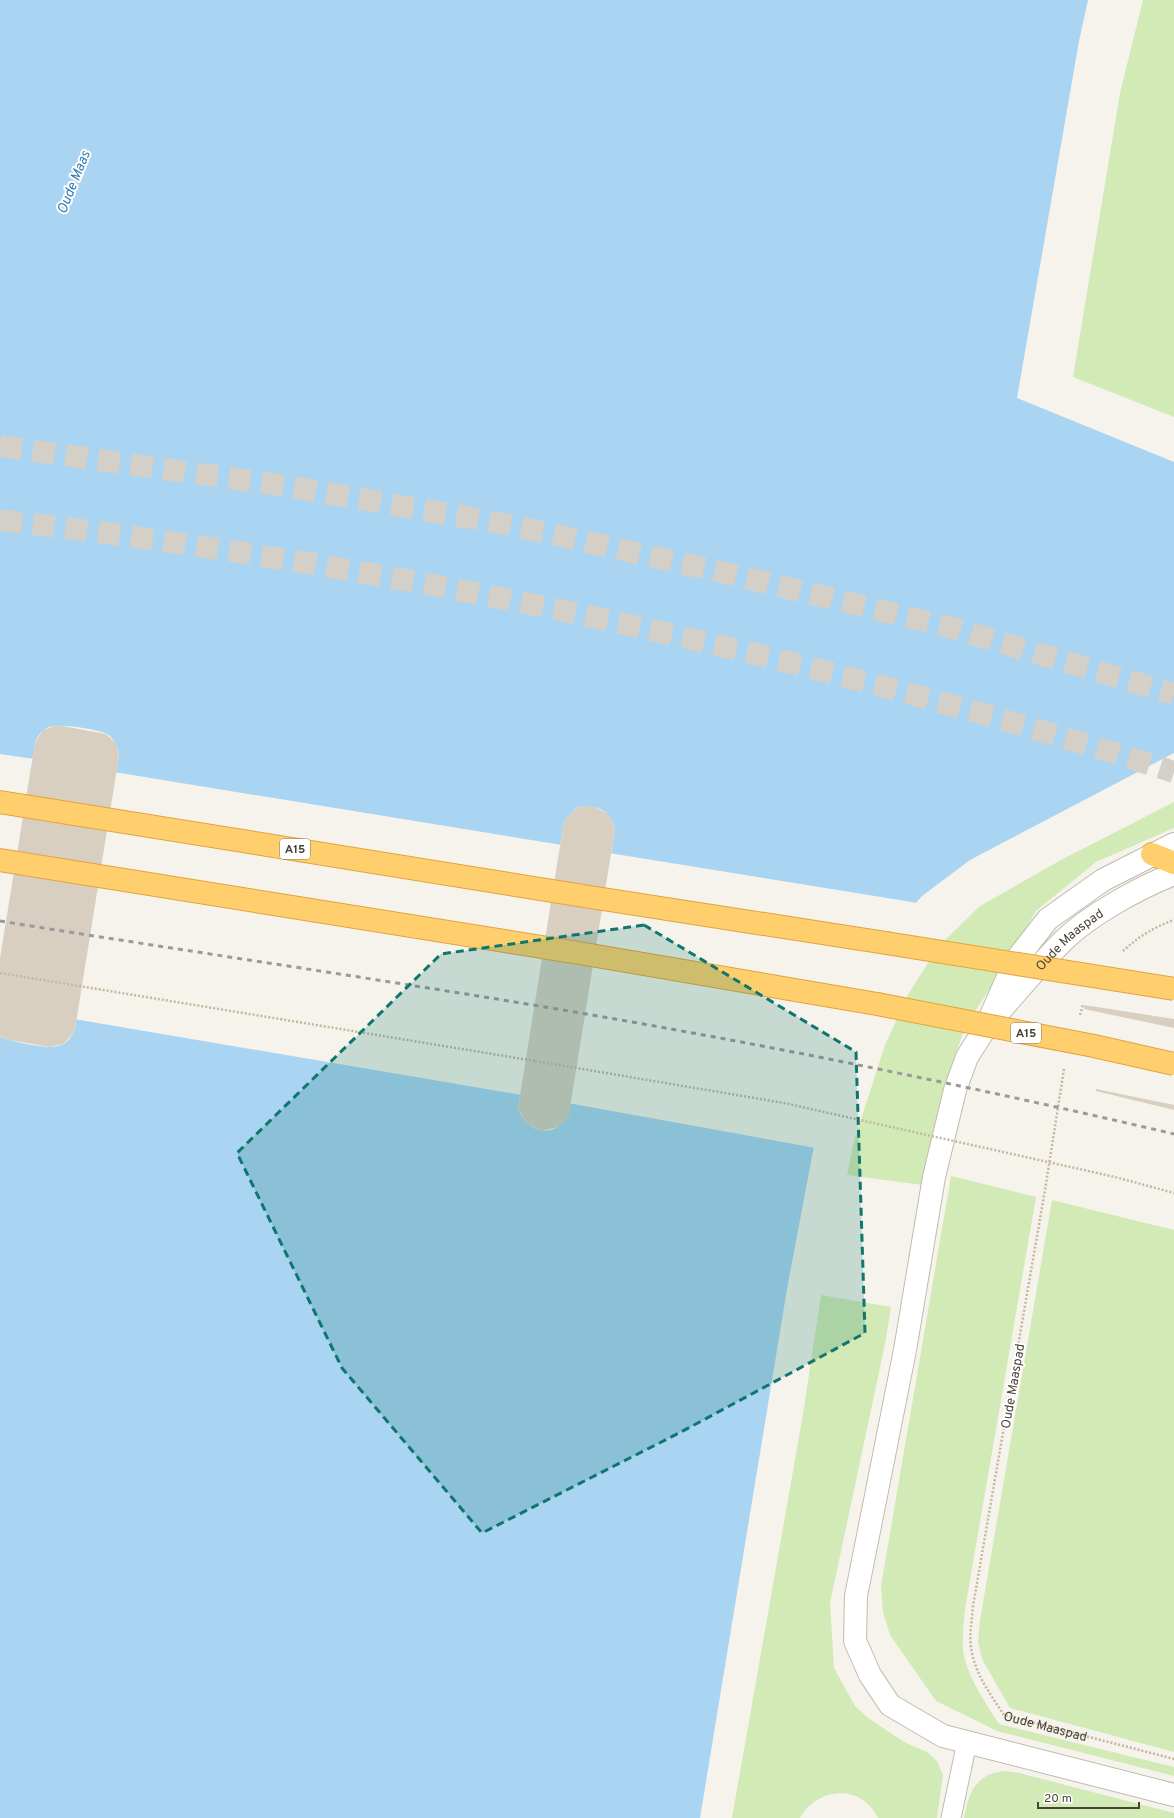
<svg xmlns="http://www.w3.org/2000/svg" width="1174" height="1818" font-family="Overpass,sans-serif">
	<rect width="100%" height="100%" fill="#f6f3ec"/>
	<!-- green -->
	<path fill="#d2eab5" d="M1143,0H1174V417L1073,377L1120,93Z
		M1174,802V828L1096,862L1036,911L1004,967L966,1025L954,1058L936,1147L930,1186L847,1175L854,1141L885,1045L909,993L938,947L980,906L1061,860Z
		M951,1176L1036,1197L965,1609C964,1622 962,1635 963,1649C966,1675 985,1702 999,1724L1174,1767V1776L997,1731L936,1701L890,1635L883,1612L881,1586Z
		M1052,1200L1174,1230V1752L1010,1708L982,1659L978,1642L980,1620Z
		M821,1295L891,1307L885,1344L830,1603L834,1668L855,1706L868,1718L904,1742L927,1752L937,1761L943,1775L937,1818H878C861,1783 817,1787 800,1818H732L803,1414Z
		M1005,1771L1019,1773L1174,1813V1818H964C969,1792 975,1774 1005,1771Z"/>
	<!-- water -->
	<path fill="#a9d4f2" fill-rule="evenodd" d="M0,0H1088L1079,41L1017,398L1174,462V753L970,860L922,896L885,938L859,990L817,1130L787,1289L700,1818H0V1036C9,1042 48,1049 58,1046C67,1044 72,1037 75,1029L119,756C118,747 115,739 107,734C98,729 58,723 49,727C41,730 38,736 35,743L0,958ZM584,806C601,806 611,813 615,829L569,1114C555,1140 527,1134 518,1108L564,821L576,808Z"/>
	<!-- pier -->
	<path fill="#f6f3ec" d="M0,754L34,759L0,960Z
		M114,772L562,845L522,1095L74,1019Z
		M609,853L918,903L886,939L861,991L840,1056L816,1148L568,1103Z"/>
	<!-- building -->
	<path fill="#d8cfc1" d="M57,725L106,734L116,743L119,756L75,1029L72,1035L63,1044L50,1047L9,1040L0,1036V958L35,743L43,730Z
		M584,806H593L608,814L612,821L615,829L569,1114L565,1121L558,1127L541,1131L526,1123L518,1108L564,821L576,808Z
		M1084,1005L1174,1019V1028L1084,1009Z
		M1096,1089L1174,1105V1110L1096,1091Z"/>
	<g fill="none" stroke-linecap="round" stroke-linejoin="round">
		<!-- highway-tunnel -->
		<path stroke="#d4d0c8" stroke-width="22" stroke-dasharray="22 11" stroke-linecap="butt" d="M0,446L286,486L511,525L730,574L949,627L1174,694
			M0,520C398,566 793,649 1174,772"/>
		<defs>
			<path id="lane" d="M951,1818L967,1742"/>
			<g id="street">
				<path d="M1174,844L1103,880L1048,919L1015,961L985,1029L967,1057L955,1090L934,1177L905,1350L856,1596L855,1641L870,1675L890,1705L943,1736L1174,1795"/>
				<path id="s2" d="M1000,1011C1021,987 1041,963 1064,940C1091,914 1139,888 1174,874"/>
			</g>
			<path id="highway" d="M0,802L590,897L886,943
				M1152,854L1174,863
				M0,860L579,953L877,1004"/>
		</defs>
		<!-- lane casing -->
		<use href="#lane" stroke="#c2bbae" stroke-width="21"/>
		<!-- street casing -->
		<use href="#street" stroke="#c2bbae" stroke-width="24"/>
		<!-- highway casing -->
		<use href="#highway" stroke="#e0a43c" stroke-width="24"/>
		<!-- path -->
		<g stroke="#c4b79f" stroke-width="2.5" stroke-dasharray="2 2" stroke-linecap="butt">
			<path d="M1123,951C1138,937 1154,927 1174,920"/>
			<path d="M0,973L535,1061"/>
			<path d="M1080,1015L1083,1004"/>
			<path id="s1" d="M1064,1069L1045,1190L973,1606C972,1620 969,1634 971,1647C974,1672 990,1694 1004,1715L1174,1759"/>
		</g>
		<!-- lane -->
		<use href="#lane" stroke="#fff" stroke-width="19"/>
		<!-- street -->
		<use href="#street" stroke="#fff" stroke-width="22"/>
		<!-- highway -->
		<use href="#highway" stroke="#ffcf6e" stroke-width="22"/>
		<!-- rail -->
		<path stroke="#9a9a9a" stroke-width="3" stroke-dasharray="5 5" stroke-linecap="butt" d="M0,921C186,951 372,978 557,1009C764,1044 970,1086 1174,1134"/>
		<defs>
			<path id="highway-bridge" d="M886,943L1174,989
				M877,1004L1094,1046L1174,1064"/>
		</defs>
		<!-- highway-bridge casing -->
		<use href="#highway-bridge" stroke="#e0a43c" stroke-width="24" stroke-linecap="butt"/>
		<!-- path-bridge -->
		<path stroke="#c4b79f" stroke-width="2.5" stroke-dasharray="2 2" stroke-linecap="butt" d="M535,1061L784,1103L1115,1177L1174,1193"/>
		<!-- highway-bridge -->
		<use href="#highway-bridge" stroke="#ffcf6e" stroke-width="22"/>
	</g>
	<!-- marked area -->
	<path fill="#0f766e" fill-opacity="0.2" stroke="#0f766e" stroke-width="3" stroke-dasharray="8 5" stroke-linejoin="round" d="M644,925L856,1052L865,1333L681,1432L482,1533L342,1368L237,1153L441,954Z"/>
	<g text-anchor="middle" stroke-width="4" stroke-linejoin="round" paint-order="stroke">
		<!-- shield labels -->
		<g fill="#fff" stroke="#817c74" stroke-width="1">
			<rect x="280" y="839" width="30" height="20" rx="3"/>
			<rect x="1011" y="1023" width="30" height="20" rx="3"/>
		</g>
		<g font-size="12" font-weight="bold" fill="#4b4439">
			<text x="295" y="853">A15</text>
			<text x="1026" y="1037">A15</text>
		</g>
		<!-- street labels -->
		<g font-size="13" fill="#4b4439" stroke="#fff">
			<text dy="5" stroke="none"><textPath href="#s2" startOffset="100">Oude Maaspad</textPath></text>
			<text transform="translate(1012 1386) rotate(-80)" y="5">Oude Maaspad</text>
			<text dy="5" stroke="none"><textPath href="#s1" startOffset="705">Oude Maaspad</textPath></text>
		</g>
		<!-- water labels -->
		<g font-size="14" font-style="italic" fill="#2e7ab2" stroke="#fff">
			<text transform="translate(73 182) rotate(-68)" y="5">Oude Maas</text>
		</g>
	</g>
	<!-- scale -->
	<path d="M1038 1802v6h101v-6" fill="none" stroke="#4b4439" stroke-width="2"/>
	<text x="1044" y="1802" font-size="12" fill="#4b4439" stroke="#ffffff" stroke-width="3" paint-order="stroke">20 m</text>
</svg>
